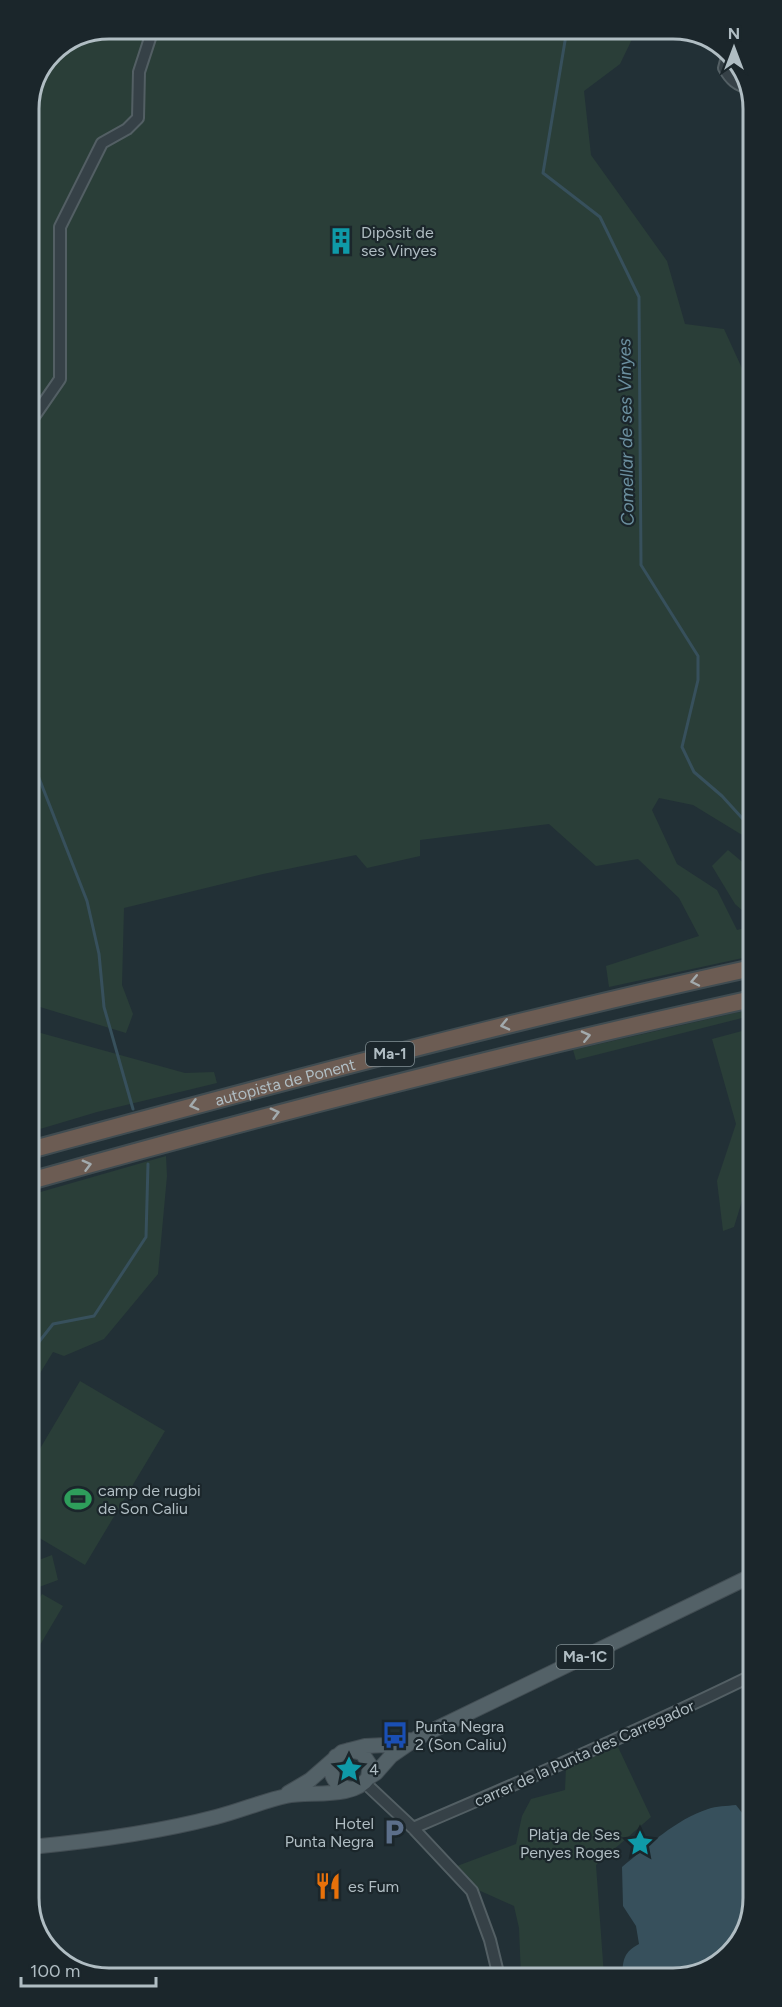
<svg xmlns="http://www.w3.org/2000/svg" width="782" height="2007" font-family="Figtree,sans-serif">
	<rect width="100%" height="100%" fill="#223036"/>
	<!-- green -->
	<path fill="#2a3e38" d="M109,29H637L620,64L584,91L591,155L667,261L685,324L724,329L751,388L752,841L693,805L659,798L652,810L677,864L717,890L737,930L752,926V956L609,987L606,966L699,936L679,898L638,859L596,866L549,824L420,840V856L367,868L356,855L263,874L124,908L122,985L133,1014L126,1033L30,1004L29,104L52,52Z
		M728,850L752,870V919L735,904L712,866Z
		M748,1010L750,1016L576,1060L573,1050Z
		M30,1030L185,1073L214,1072L217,1083L97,1112L30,1132Z
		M742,1031H752V1214L742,1201L734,1227L723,1231L717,1181L736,1124L712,1039Z
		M166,1156L167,1176L158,1274L104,1339L64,1356L53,1352L31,1388L30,1195Z
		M80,1381L165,1431L85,1565L31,1533V1464Z
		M52,1555L58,1580L31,1590V1563Z
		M42,1594L63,1606L37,1650L31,1647V1613Z
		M618,1747L651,1817L596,1865L604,1976H521L519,1928L514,1906L476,1889L457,1866L516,1844L522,1816L531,1799L565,1790L566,1767Z"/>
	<!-- water -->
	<path fill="#37505c" d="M736,1805L753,1827V1898L737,1947L694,1976H622C623,1959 624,1952 639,1944L636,1926L623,1906L622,1867C649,1845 675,1820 708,1809C716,1806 727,1806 736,1805Z"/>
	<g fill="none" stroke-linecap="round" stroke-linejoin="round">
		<!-- stream -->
		<path stroke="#37505c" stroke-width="3" d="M567,29L543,173L600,217L639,297L641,565L698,656V680L682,747L694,772L722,796L752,829
			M30,755L87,901L99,954L104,1007L133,1109
			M752,878L750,881L752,884
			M31,1352L53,1324L94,1316L146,1237L148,1164"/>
		<defs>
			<path id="minor" d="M728,53L724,68C730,79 737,86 750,88
				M29,424L60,379V227L102,143L127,129L138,118L139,72L153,29
				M365,1783L413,1828L472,1891L490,1940L499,1977
				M413,1828C528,1779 641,1730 753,1675"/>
			<path id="major" d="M336,1756C326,1771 333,1786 351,1789
				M368,1778L376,1773L391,1756L417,1738L753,1575
				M288,1793L310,1780L342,1752L365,1746L386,1745L409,1740
				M31,1847C94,1841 155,1833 216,1817C240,1811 263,1801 286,1796C310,1791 354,1799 368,1778L370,1765L362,1753L349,1750"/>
			<g id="highway">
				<path id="s1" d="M30,1150C270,1085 509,1021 752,968"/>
				<path d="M30,1181C269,1114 509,1052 752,999"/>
			</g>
		</defs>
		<!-- minor casing -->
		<use href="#minor" stroke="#535f64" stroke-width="14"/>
		<!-- major casing -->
		<use href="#major" stroke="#424d53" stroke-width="16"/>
		<!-- highway casing -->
		<use href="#highway" stroke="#404c51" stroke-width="20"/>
		<!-- minor -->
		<use href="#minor" stroke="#364147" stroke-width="10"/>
		<!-- major -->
		<use href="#major" stroke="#536167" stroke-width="14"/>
		<!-- highway -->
		<use href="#highway" stroke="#6c5c53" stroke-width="16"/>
	</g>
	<!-- one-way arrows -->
	<defs><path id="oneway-chevron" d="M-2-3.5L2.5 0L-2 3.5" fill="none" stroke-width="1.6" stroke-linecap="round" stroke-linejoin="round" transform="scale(1.5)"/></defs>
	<g stroke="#a2aaad">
		<use href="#oneway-chevron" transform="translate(695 981) rotate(168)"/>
		<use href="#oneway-chevron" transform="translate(505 1025) rotate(167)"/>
		<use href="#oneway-chevron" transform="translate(586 1036) rotate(-13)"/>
		<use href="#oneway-chevron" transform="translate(194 1105) rotate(165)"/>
		<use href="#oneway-chevron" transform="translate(275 1113) rotate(-15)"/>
		<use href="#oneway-chevron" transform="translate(87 1165) rotate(-15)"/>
	</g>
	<!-- icons -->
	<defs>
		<symbol id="building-bare" viewBox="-9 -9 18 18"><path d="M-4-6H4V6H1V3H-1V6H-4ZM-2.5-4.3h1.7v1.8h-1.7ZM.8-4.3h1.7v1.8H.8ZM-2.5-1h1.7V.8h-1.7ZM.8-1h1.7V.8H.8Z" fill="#0f9aa8" stroke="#1b262b" stroke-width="2.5" paint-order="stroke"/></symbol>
		<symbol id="stadium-bare" viewBox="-9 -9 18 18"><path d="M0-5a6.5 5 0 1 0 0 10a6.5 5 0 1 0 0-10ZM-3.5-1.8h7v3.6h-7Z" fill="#2e9e5b" stroke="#1b262b" stroke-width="2.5" paint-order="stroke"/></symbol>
		<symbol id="bus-bare" viewBox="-9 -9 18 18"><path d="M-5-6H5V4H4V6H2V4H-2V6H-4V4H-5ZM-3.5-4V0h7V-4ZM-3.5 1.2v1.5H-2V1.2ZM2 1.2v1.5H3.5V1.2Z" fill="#1a4fb4" stroke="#1b262b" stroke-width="2.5" paint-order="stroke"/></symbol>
		<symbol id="sight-bare" viewBox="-9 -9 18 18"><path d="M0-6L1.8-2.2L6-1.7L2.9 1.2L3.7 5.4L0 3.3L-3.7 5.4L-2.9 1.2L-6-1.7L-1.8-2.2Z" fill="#0f9aa8" stroke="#1b262b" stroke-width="2.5" paint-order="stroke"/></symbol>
		<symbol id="parking-bare" viewBox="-9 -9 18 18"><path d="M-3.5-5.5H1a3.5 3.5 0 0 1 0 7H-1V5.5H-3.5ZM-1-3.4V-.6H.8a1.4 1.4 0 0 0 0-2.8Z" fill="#5c6f8a" stroke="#1b262b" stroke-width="2.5" paint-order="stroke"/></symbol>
		<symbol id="restaurant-bare" viewBox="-9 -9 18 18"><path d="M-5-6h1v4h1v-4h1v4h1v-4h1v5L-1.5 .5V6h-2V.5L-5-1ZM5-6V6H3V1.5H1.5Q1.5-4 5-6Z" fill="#e8710a" stroke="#1b262b" stroke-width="2.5" paint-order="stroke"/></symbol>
	</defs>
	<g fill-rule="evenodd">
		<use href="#building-bare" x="322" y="222" width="38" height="38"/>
		<use href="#stadium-bare" x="59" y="1480" width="38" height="38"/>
		<use href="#bus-bare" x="376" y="1716" width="38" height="38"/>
		<use href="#sight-bare" x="330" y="1750" width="38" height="38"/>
		<use href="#parking-bare" x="375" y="1813" width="38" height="38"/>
		<use href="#sight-bare" x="621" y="1824" width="38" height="38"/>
		<use href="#restaurant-bare" x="309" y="1867" width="38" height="38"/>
	</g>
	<g text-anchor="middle" stroke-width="4.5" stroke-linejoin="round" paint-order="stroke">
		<!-- shield labels -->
		<g fill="#1b262b" stroke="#839095" stroke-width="1.5">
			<rect x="366" y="1042" width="48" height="24" rx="4.5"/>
			<rect x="556.5" y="1645" width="57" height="24" rx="4.5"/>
		</g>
		<g font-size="15" font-weight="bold" fill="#b0bdc3">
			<text x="390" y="1059">Ma-1</text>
			<text x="585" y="1662">Ma-1C</text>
		</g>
		<!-- poi labels -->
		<g font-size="16" fill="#b0bdc3" stroke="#1b262b" text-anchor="start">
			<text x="361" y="238">Dipòsit de<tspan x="361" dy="18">ses Vinyes</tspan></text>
			<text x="98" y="1496">camp de rugbi<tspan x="98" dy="18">de Son Caliu</tspan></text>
			<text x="415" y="1732">Punta Negra<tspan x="415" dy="18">2 (Son Caliu)</tspan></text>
			<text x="369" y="1775">4</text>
			<text x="374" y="1829" text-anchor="end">Hotel<tspan x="374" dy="18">Punta Negra</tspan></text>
			<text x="620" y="1840" text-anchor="end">Platja de Ses<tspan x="620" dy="18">Penyes Roges</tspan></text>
			<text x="348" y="1892">es Fum</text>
		</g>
		<!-- street labels -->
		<g font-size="16" fill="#b0bdc3" stroke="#1b262b">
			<text dy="6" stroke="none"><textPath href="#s1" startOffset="264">autopista de Ponent</textPath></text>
			<text transform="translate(584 1753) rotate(-24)" y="6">carrer de la Punta des Carregador</text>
		</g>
		<!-- water labels -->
		<g font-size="18" font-style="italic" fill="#6c90a0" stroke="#1b262b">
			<text transform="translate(626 432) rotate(-91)" y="6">Comellar de ses Vinyes</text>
		</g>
	</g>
	<!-- crop -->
	<path d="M0 0H782V2007H0ZM109 39H673A70 70 0 0 1 743 109V1898A70 70 0 0 1 673 1968H109A70 70 0 0 1 39 1898V109A70 70 0 0 1 109 39Z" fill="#1b262b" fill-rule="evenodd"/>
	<path fill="none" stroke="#b0bdc3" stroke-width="3" d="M109 39H673A70 70 0 0 1 743 109V1898A70 70 0 0 1 673 1968H109A70 70 0 0 1 39 1898V109A70 70 0 0 1 109 39Z"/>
	<!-- north arrow -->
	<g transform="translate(734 48)" stroke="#1b262b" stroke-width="4.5" paint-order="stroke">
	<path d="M0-4.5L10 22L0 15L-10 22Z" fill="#b0bdc3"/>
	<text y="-9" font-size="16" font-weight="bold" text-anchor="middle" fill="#b0bdc3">N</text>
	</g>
	<!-- scale -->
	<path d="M21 1977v9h135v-9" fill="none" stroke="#b0bdc3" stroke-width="3"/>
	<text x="30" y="1977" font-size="18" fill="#b0bdc3" stroke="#1b262b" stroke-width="4.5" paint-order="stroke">100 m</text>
</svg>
